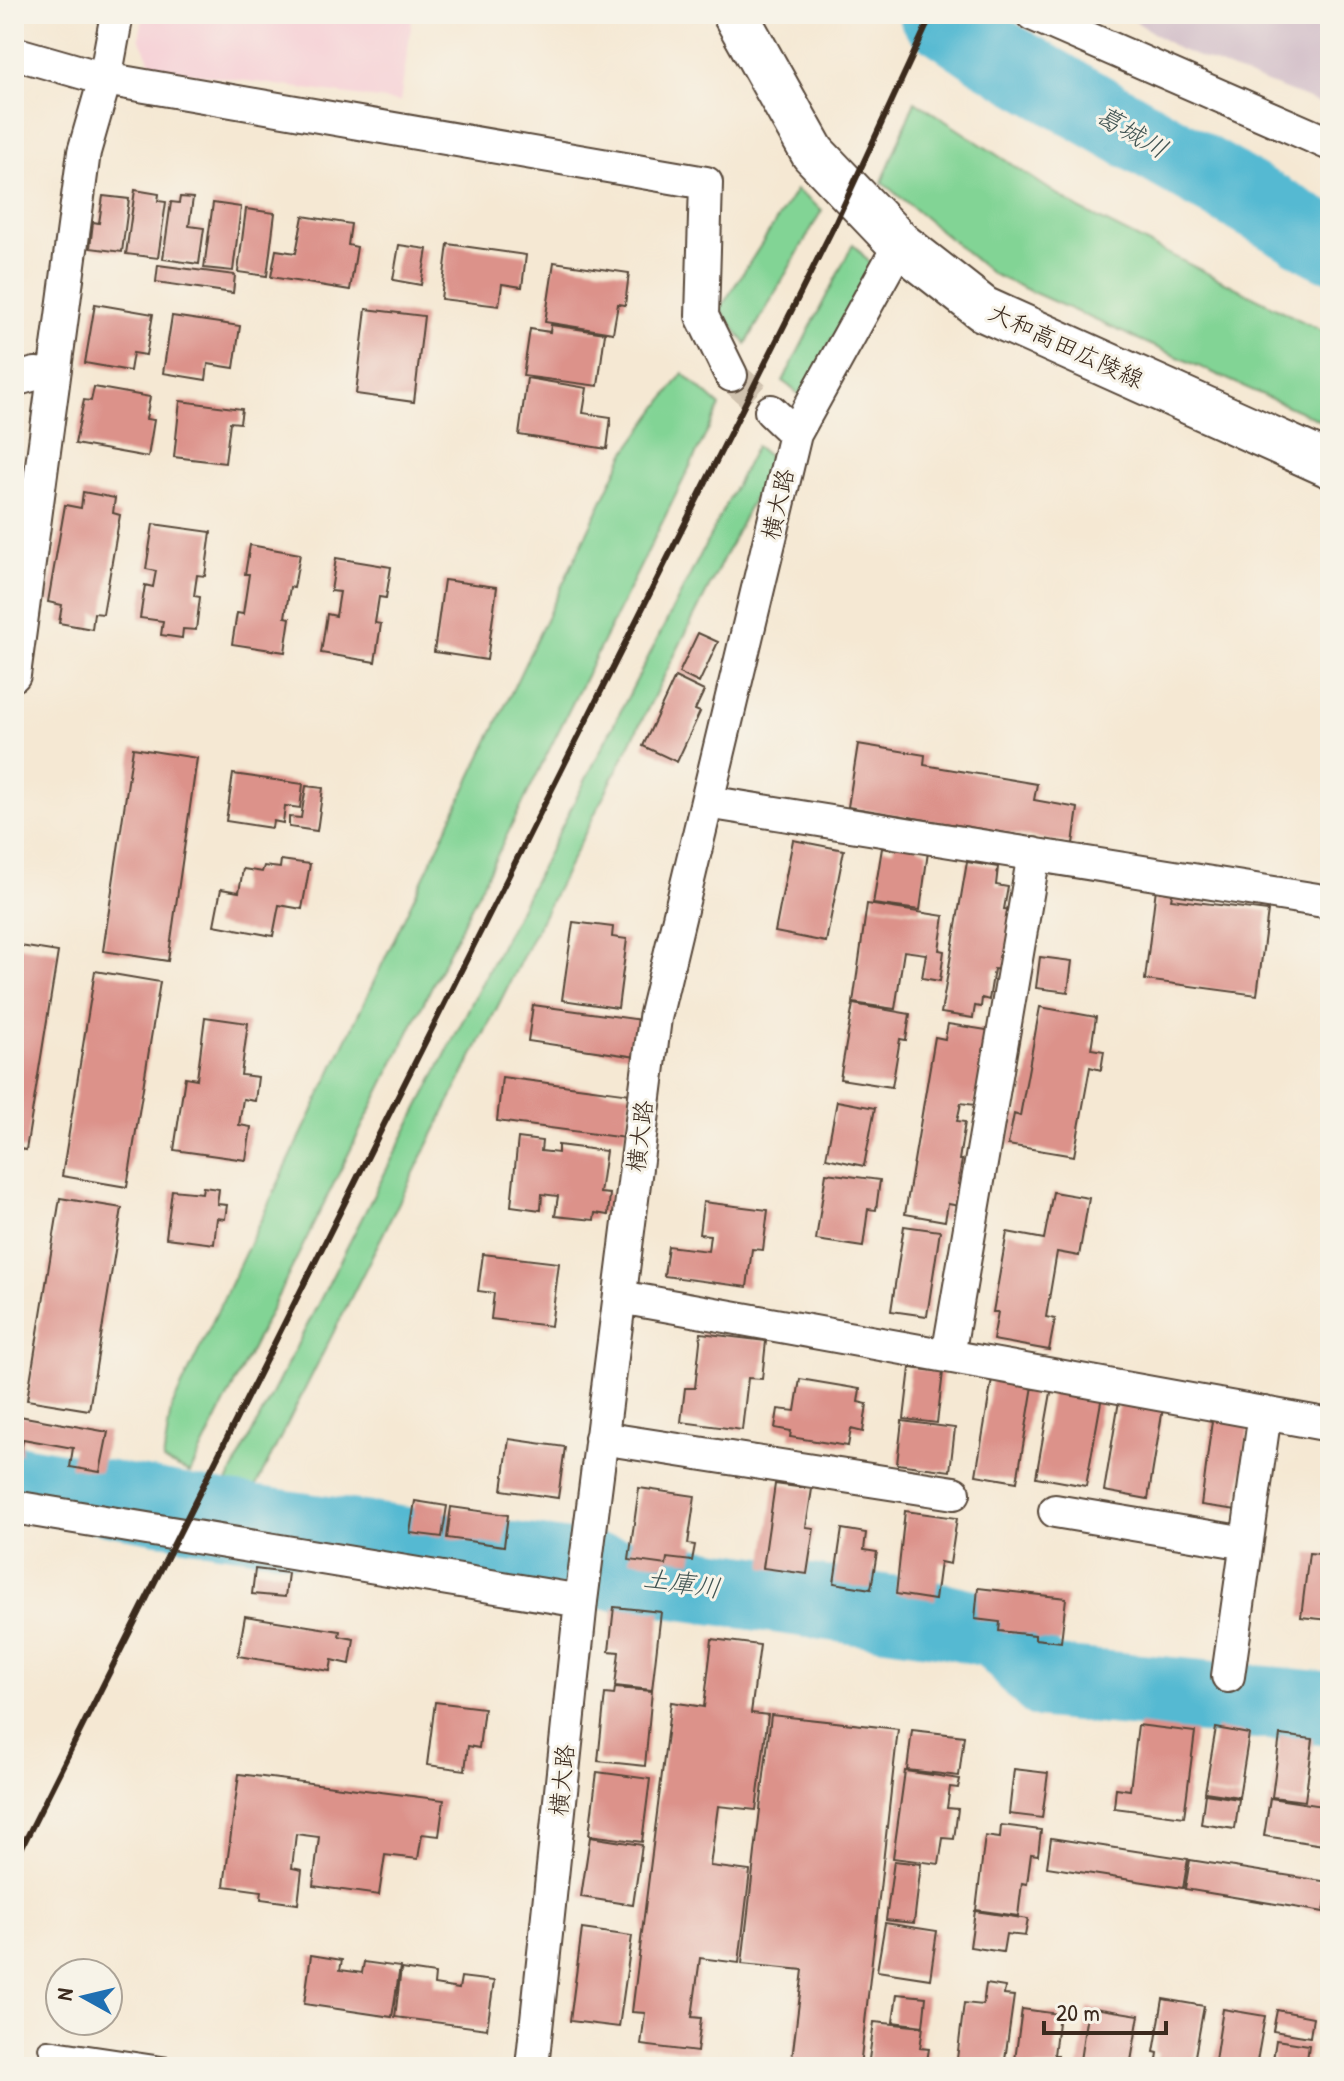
<svg xmlns="http://www.w3.org/2000/svg" width="1344" height="2081" font-family="'Patrick Hand','Klee One',sans-serif">
	<rect width="100%" height="100%" fill="#f7f3e8"/>
	<filter id="ink" filterUnits="userSpaceOnUse"><feTurbulence type="fractalNoise" baseFrequency=".0125" numOctaves="2"/><feDisplacementMap in="SourceGraphic" scale="16" xChannelSelector="R" yChannelSelector="G"/><feConvolveMatrix kernelMatrix="1 2 1 2 8 2 1 2 1" color-interpolation-filters="sRGB"/></filter>
	<filter id="wash" filterUnits="userSpaceOnUse"><feTurbulence type="fractalNoise" baseFrequency=".006" numOctaves="4" result="noise"/><feDisplacementMap in="SourceGraphic" scale="32" xChannelSelector="R" yChannelSelector="G"/><feGaussianBlur stdDeviation="1.8" result="paint"/><feColorMatrix in="noise" values="0 0 0 0 0 0 0 0 0 0 0 0 0 0 0 0 0 1.4 0 .05"/><feComposite in="paint" operator="in"/></filter>
	<g filter="url(#wash)">
		<rect width="100%" height="100%" fill="#f5e8d3"/>
		<!-- built -->
		<path fill="#f6cfd5" d="M144,14H413L400,102L153,68L139,38Z"/>
		<!-- industrial -->
		<path fill="#d1bdc8" d="M1124,14H1330V107L1178,49Z"/>
		<!-- green -->
		<path fill="#82d495" stroke="#5e7f5a" stroke-width="2" d="M915,101L1081,210L1330,335V425L992,274L882,182Z
			M796,190L822,210L746,344L720,309Z
			M853,244L871,264L802,397L783,381Z
			M683,373L720,406L190,1473L163,1461L171,1409L625,453Z
			M756,446L773,460L247,1504L220,1496Z"/>
		<g fill="none" stroke-linecap="round" stroke-linejoin="round">
			<!-- river -->
			<path stroke="#54b9d2" stroke-width="74" d="M936,14L992,52L1330,245
				M14,1481L221,1518L945,1620L997,1632L1045,1682L1330,1709"/>
		</g>
		<g id="blocks">
			<!-- building -->
			<path fill="#dc928a" d="M135,190L159,194L158,201L166,202L158,258L126,254Z
				M103,196L129,199L122,252L90,248L93,222L99,223Z
				M180,197L193,198L189,226L204,228L199,264L163,259L171,202L179,203Z
				M213,203L241,207L233,271L204,268Z
				M246,209L275,213L267,276L238,272Z
				M303,216L351,224L348,245L357,247L350,290L271,277L276,250L296,253Z
				M448,244L526,255L522,287L502,284L499,306L441,299Z
				M399,245L427,249L421,285L393,280Z
				M554,262L629,273L625,305L618,304L613,333L545,322Z
				M158,265L235,275L233,293L156,282Z
				M95,304L153,314L146,355L133,353L130,371L85,363Z
				M366,309L424,316L414,402L356,394Z
				M172,316L240,326L234,368L208,364L206,380L163,373Z
				M551,325L605,333L598,386L523,376L530,329L550,332Z
				M527,378L587,388L583,413L611,417L607,449L519,435Z
				M94,387L150,397L146,419L154,420L148,457L75,444L84,400L91,401Z
				M180,401L242,409L240,423L230,422L225,463L174,457Z
				M83,492L115,498L113,513L120,515L103,614L94,613L92,629L59,623L62,605L48,602L65,505L81,508Z
				M153,524L211,532L205,576L197,575L194,596L200,597L196,630L183,629L182,638L161,635L163,621L140,618L145,585L153,587L156,571L146,569Z
				M250,545L300,554L294,588L290,587L285,617L290,618L285,652L232,644L237,613L243,614L249,574H245Z
				M336,558L391,567L386,598L379,597L375,623L381,624L375,662L321,653L327,614L336,616L340,592L331,591Z
				M444,580L497,587L487,660L434,652Z
				M698,633L718,642L699,683L679,673Z
				M675,677L704,691L695,710L700,712L677,762L643,746Z
				M858,744L925,755L924,765L1037,784L1034,800L1078,808L1073,844L848,807Z
				M133,748L197,758L168,961L103,951Z
				M233,774L303,784L300,808L285,806L283,823L273,821L272,828L226,821Z
				M306,786L323,788L317,831L289,827V817L301,818Z
				M896,837L928,852L920,910L873,904L882,848L894,850Z
				M793,840L844,850L826,942L775,932Z
				M281,860L310,864L302,909L279,905L273,936L214,925L221,889L239,892L243,869L262,872L264,866L280,868Z
				M967,862L998,867L996,885L1008,887L1004,909L1015,910L1005,970L994,969L989,1000L982,998L981,1007L975,1006L973,1018L941,1013Z
				M1156,888L1173,890L1171,899L1268,911L1257,995L1145,980Z
				M867,904L944,916L939,950L944,951L940,981L922,978L926,954L904,951L895,1009L853,1003Z
				M573,922L613,927L612,937L627,939L618,1008L562,1000Z
				M14,945L58,952L26,1150L14,1148Z
				M1040,957L1072,961L1068,992L1036,988Z
				M95,971L160,982L127,1187L62,1176Z
				M853,1004L910,1014L906,1040L900,1039L892,1087L840,1079Z
				M533,1005L642,1020L637,1057L528,1041Z
				M1040,1007L1096,1017L1091,1049L1104,1051L1101,1070L1090,1067L1074,1156L1008,1145L1014,1114L1020,1116Z
				M205,1017L248,1023L241,1075L258,1077L255,1101L243,1099L239,1125L251,1127L246,1160L174,1150L185,1077L197,1079Z
				M948,1024L993,1031L984,1055L975,1105L961,1103L957,1121L965,1122L959,1160H962L958,1184L963,1185L960,1206L948,1204L945,1221L905,1214L935,1037L945,1039Z
				M502,1077L631,1094L625,1138L497,1121Z
				M837,1101L875,1108L864,1166L826,1158Z
				M518,1138L542,1141L541,1151L558,1153V1145L606,1151L600,1193L610,1194L608,1215L595,1213L594,1220L555,1216L558,1196L542,1194L541,1210L511,1206Z
				M826,1173L880,1180L876,1210L868,1209L863,1247L816,1240Z
				M203,1187L219,1189L217,1204L227,1205L225,1219L217,1218L214,1244L166,1238L172,1190L202,1193Z
				M1053,1192L1089,1198L1079,1256L1057,1252L1046,1317L1055,1319L1049,1350L993,1340L998,1312H993L1007,1232L1044,1239Z
				M60,1198L122,1208L89,1410L27,1400Z
				M703,1202L768,1210L763,1250L752,1249L747,1287L664,1276L668,1246L708,1251L710,1235L699,1234Z
				M904,1226L940,1231L927,1316L891,1311Z
				M483,1254L559,1263L551,1326L491,1319L494,1293L478,1291Z
				M701,1333L766,1341L762,1379L748,1378L742,1430L681,1422L685,1388H695Z
				M910,1368L943,1372L937,1423L904,1419Z
				M800,1379L860,1389L858,1402L867,1404L863,1432L851,1429L848,1446L790,1437L791,1431L775,1428L778,1409L795,1411Z
				M992,1379L1033,1386L1017,1482L976,1475Z
				M1052,1387L1102,1396L1086,1486L1036,1477Z
				M1119,1401L1163,1408L1148,1499L1104,1491Z
				M1213,1413L1250,1418L1237,1510L1201,1505Z
				M14,1415L108,1432L100,1472L70,1467L73,1448L23,1439L21,1454L14,1453Z
				M902,1421L955,1428L950,1471L897,1464Z
				M509,1439L565,1447L558,1498L502,1490Z
				M775,1484L812,1489L806,1527L814,1528L807,1574L763,1568Z
				M639,1488L695,1496L688,1544L695,1545L692,1561L667,1558L666,1565L629,1560Z
				M415,1501L447,1506L442,1537L410,1533Z
				M451,1507L508,1515L504,1546L447,1538Z
				M905,1511L957,1518L950,1564L940,1562L935,1600L896,1594Z
				M842,1529L866,1533L864,1550L877,1552L871,1589L834,1583Z
				M1309,1553L1330,1555V1620L1301,1617Z
				M255,1569L288,1573L285,1597L252,1594Z
				M978,1588L1066,1598L1061,1642L1035,1639V1635L999,1631L1000,1622L975,1619Z
				M614,1607L661,1612L652,1690L615,1686L619,1652L609,1651Z
				M245,1616L340,1631L339,1636L354,1639L350,1664L332,1660L330,1671L238,1656Z
				M712,1639L760,1645L751,1713L768,1715L756,1810L718,1806L710,1866L750,1871L739,1963L700,1958L692,2017L701,2018L697,2052L641,2045L645,2013L632,2012L671,1702L704,1707Z
				M615,1688L652,1691L645,1766L598,1761L605,1694L614,1695Z
				M435,1702L484,1708L479,1748L468,1746L465,1770L427,1765Z
				M771,1715L898,1729L860,2067H791L803,1970L742,1964Z
				M1138,1725L1195,1732L1184,1817L1114,1808L1116,1788L1130,1790Z
				M1216,1728L1249,1734L1239,1797L1205,1792Z
				M912,1730L964,1736L959,1776L907,1770Z
				M1280,1735L1313,1739L1305,1801L1272,1797Z
				M1014,1769L1048,1773L1042,1818L1009,1814Z
				M905,1771L960,1779L958,1788L950,1787L947,1808L958,1809L954,1839L943,1838L939,1864L893,1858Z
				M597,1772L650,1779L642,1842L589,1835Z
				M239,1774L444,1800L439,1836L422,1834L418,1859L385,1855L379,1895L313,1886L319,1837L296,1834L292,1868L302,1870L298,1904L261,1899L262,1891L224,1886Z
				M1205,1794L1239,1799L1235,1829L1201,1824Z
				M1270,1798L1330,1807V1846L1264,1836Z
				M1001,1825L1041,1830L1038,1855L1031,1854L1027,1884L1022,1883L1018,1916L976,1910L985,1836L1000,1838Z
				M590,1837L642,1845L633,1905L581,1897Z
				M1051,1838L1188,1859L1183,1888L1047,1867Z
				M1190,1860L1329,1882L1324,1912L1185,1889Z
				M894,1861L921,1864L914,1923L886,1920Z
				M975,1911L1028,1919L1025,1936L1006,1934L1003,1952L970,1947Z
				M885,1923L937,1931L930,1979L877,1971Z
				M582,1929L632,1936L619,2027L570,2021Z
				M311,1955L342,1960L340,1970L362,1973L364,1962L400,1967L392,2017L304,2004Z
				M401,1969L435,1974L434,1985L459,1989L461,1977L494,1981L487,2029L395,2017Z
				M986,1984L1005,1987L1004,1995L1014,1996L1004,2067H956L964,2003L983,2005Z
				M897,1994L926,1997L923,2026L893,2022Z
				M1163,1999L1204,2006L1193,2067H1156L1158,2053L1154,2052Z
				M1088,2007L1139,2015L1130,2067H1079Z
				M1022,2009L1059,2014L1054,2055H1058L1057,2067H1014Z
				M1223,2009L1265,2016L1256,2067H1214Z
				M1277,2010L1313,2017L1310,2037L1273,2031Z
				M874,2022L923,2027L920,2048L929,2049L926,2067H868Z
				M1276,2040L1309,2045L1306,2067H1272Z"/>
		</g>
	</g>
	<g filter="url(#ink)">
		<use href="#blocks" fill-opacity="0" stroke="#574639" stroke-width="2"/>
		<g fill="none" stroke-linecap="round" stroke-linejoin="round">
			<!-- minor-tunnel -->
			<path stroke="#d0c2af" stroke-width="32" stroke-dasharray="32 16" stroke-linecap="butt" d="M731,375L771,411"/>
			<defs>
				<path id="service" d="M47,2048L174,2067"/>
				<path id="minor" d="M1032,14L1330,144
					M14,53L105,79L706,183L702,316L731,375
					M14,380L35,374L54,376
					M771,411L795,434
					M14,675L84,152L105,79L117,14
					M707,802L1330,902
					M620,1297L1330,1425
					M948,1356L1034,854
					M601,1438L954,1493
					M14,1507L581,1601
					M1055,1511L1246,1543
					M1228,1676L1265,1413
					M532,2067L581,1601L655,1018L795,434L900,244"/>
				<path id="secondary" d="M735,14L813,153L900,244L983,309L1330,465"/>
			</defs>
			<!-- service casing -->
			<use href="#service" stroke="#574639" stroke-width="20"/>
			<!-- minor casing -->
			<use href="#minor" stroke="#574639" stroke-width="36"/>
			<!-- secondary casing -->
			<use href="#secondary" stroke="#574639" stroke-width="48"/>
			<!-- service -->
			<use href="#service" stroke="#fff" stroke-width="16"/>
			<!-- minor -->
			<use href="#minor" stroke="#fff" stroke-width="32"/>
			<!-- secondary -->
			<use href="#secondary" stroke="#fff" stroke-width="44"/>
			<!-- rail -->
			<path stroke="#3b2a1e" stroke-width="6" d="M14,1863L835,224L932,14"/>
		</g>
	</g>
	<g text-anchor="middle" stroke-width="6" stroke-linejoin="round" paint-order="stroke">
		<!-- street labels -->
		<g font-size="24" fill="#3b2a1e" stroke="#f7f3e8">
			<text transform="translate(1066 346) rotate(25)" y="8">大和高田広陵線</text>
			<text transform="translate(778 504) rotate(-77)" y="8">横大路</text>
			<text transform="translate(640 1136) rotate(-83)" y="8">横大路</text>
			<text transform="translate(562 1780) rotate(-84)" y="8">横大路</text>
		</g>
		<!-- water labels -->
		<g font-size="26" font-style="italic" fill="#425554" stroke="#f7f3e8">
			<text transform="translate(1132 132) rotate(30)" y="9">葛城川</text>
			<text transform="translate(682 1583) rotate(8)" y="9">土庫川</text>
		</g>
	</g>
	<!-- margin -->
	<rect width="1344" height="2081" fill="none" stroke="#f7f3e8" stroke-width="48"/>
	<!-- north arrow -->
	<g transform="translate(84 1997) rotate(278)"><circle r="38" fill="#f7f3e8" stroke="#aca397" stroke-width="2"/>
	<path d="M0-6L14 30L0 20L-14 30Z" fill="#1f6fb2"/>
	<text y="-12" font-size="22" font-weight="bold" text-anchor="middle" fill="#3b2a1e">N</text>
	</g>
	<!-- scale -->
	<path d="M1044 2021v12h122v-12" fill="none" stroke="#3b2a1e" stroke-width="4"/>
	<text x="1056" y="2021" font-size="24" fill="#3b2a1e" stroke="#f7f3e8" stroke-width="6" paint-order="stroke">20 m</text>
</svg>
